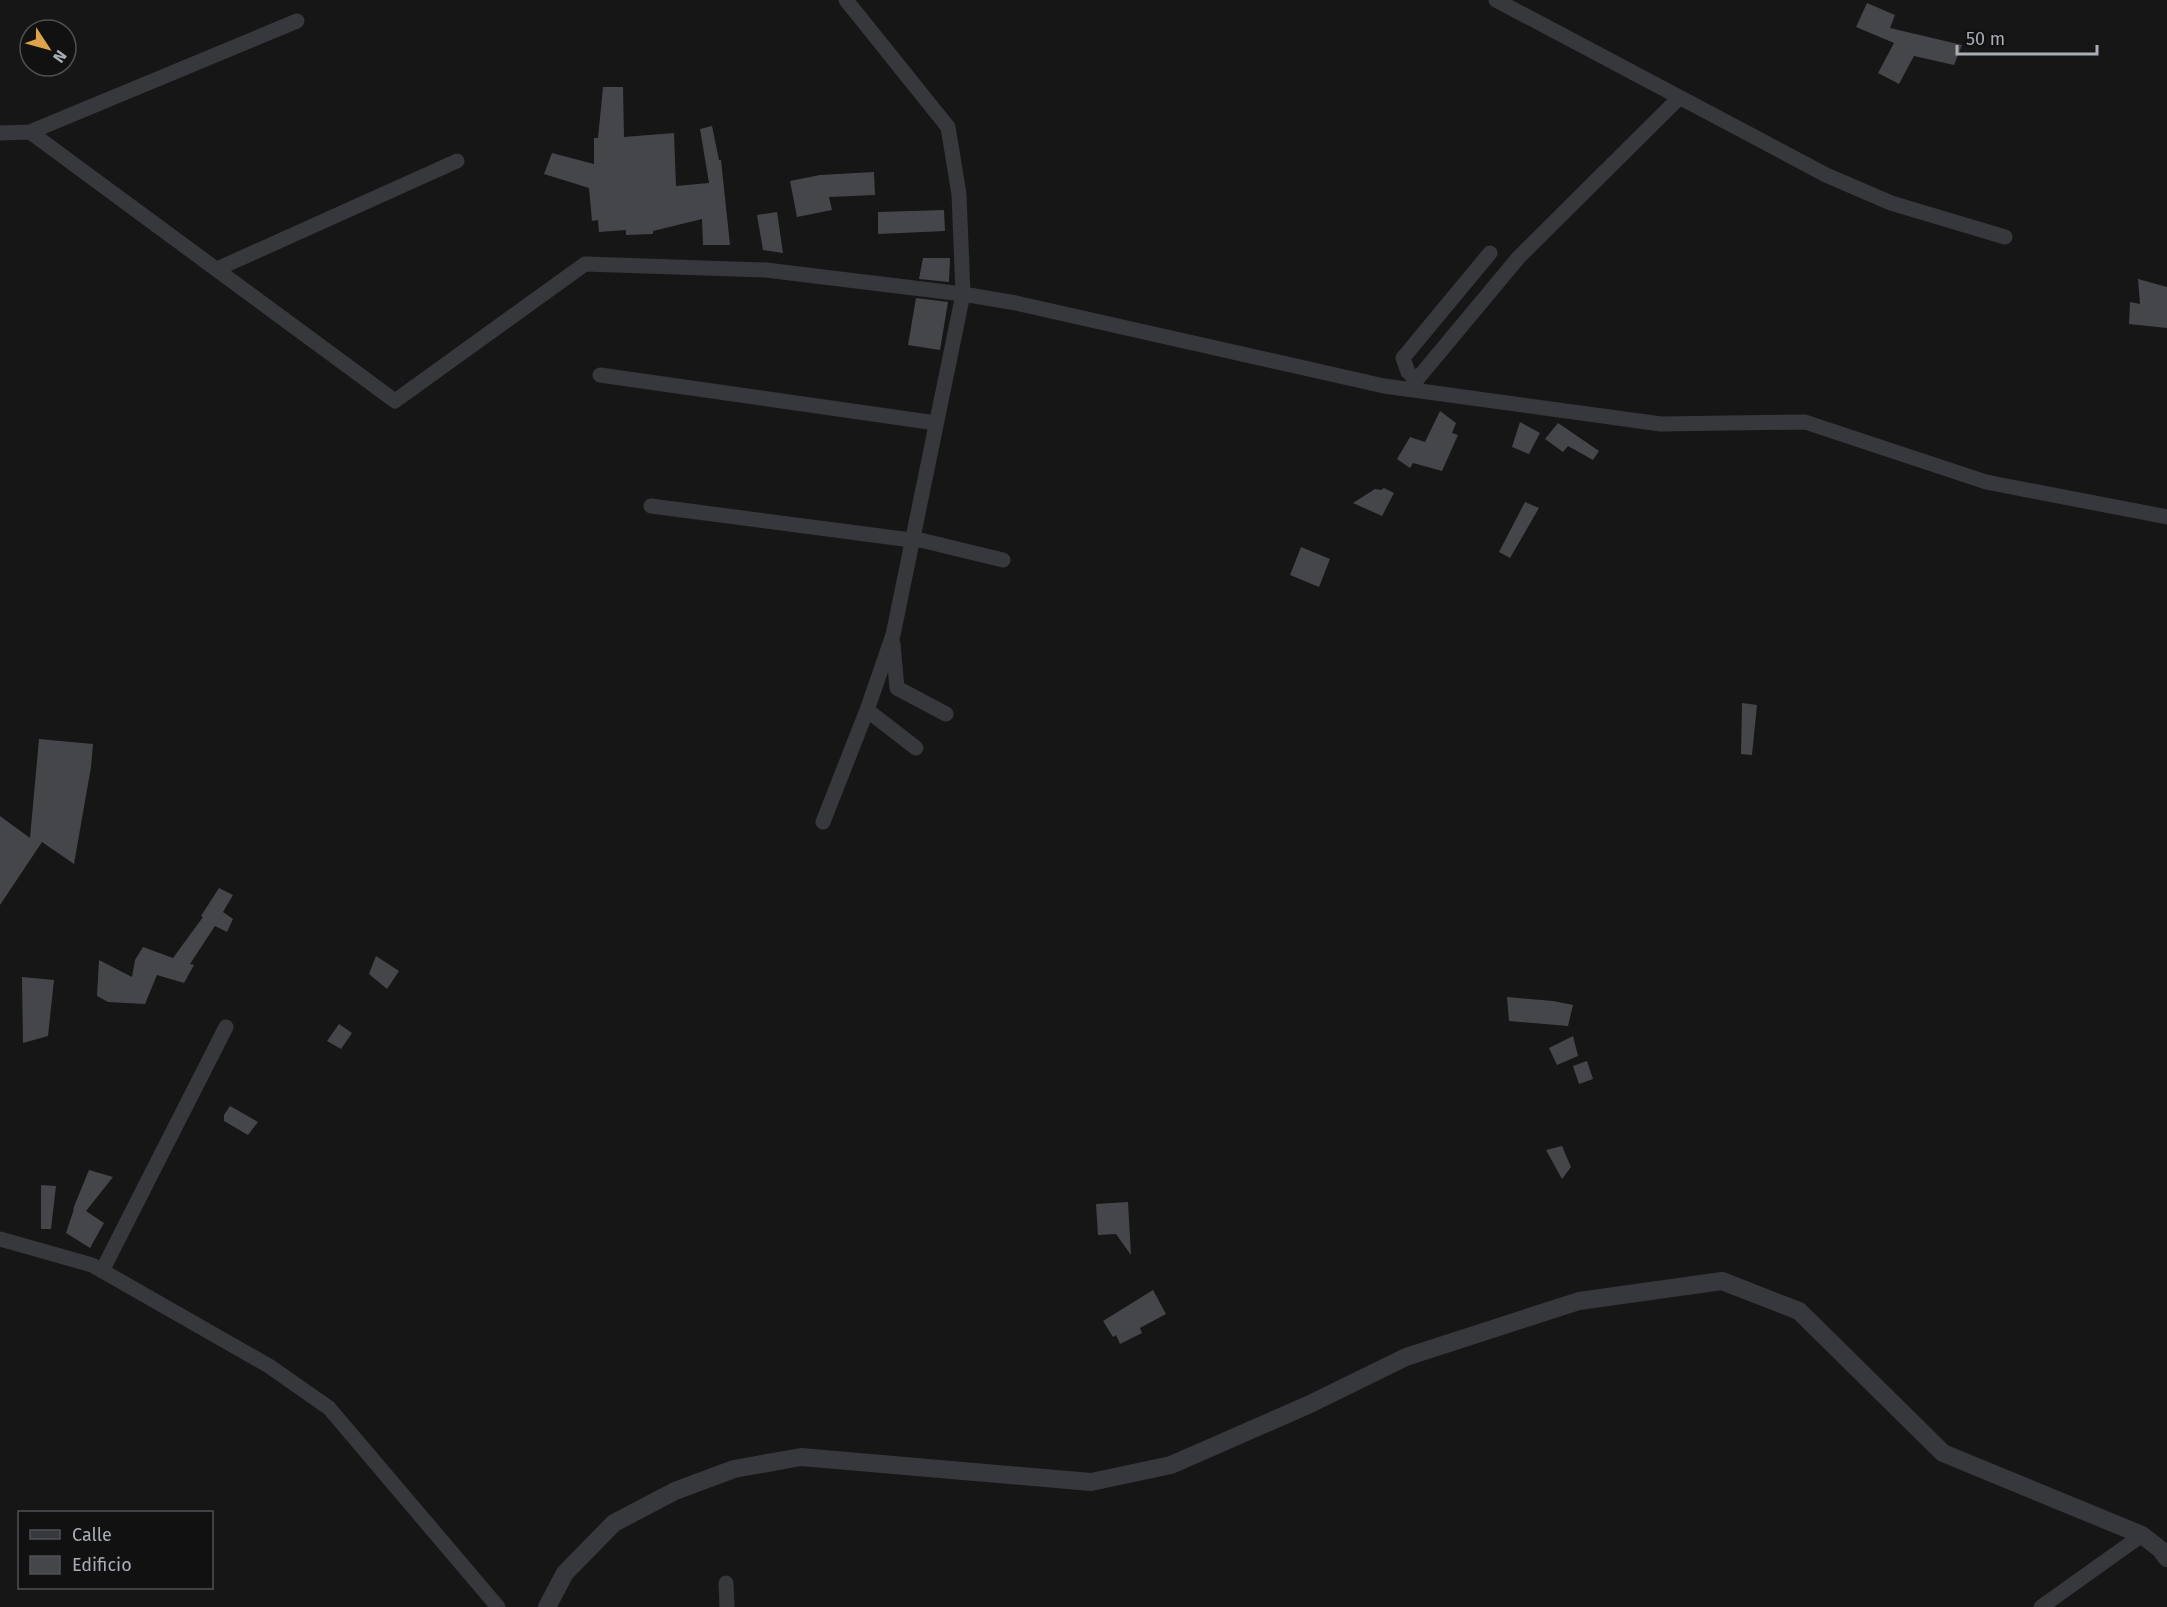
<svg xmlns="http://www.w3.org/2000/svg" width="2167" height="1607" font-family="'Fira Sans',sans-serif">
	<rect width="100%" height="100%" fill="#161617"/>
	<!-- building -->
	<path fill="#45464a" d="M1867,3L1895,15L1890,28L1962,45L1954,65L1914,56L1899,84L1878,73L1894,43L1856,27Z
		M603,87H623L624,137L674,133L676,186L709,183L700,129L712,126L719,160H721L730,245H703L702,219L653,231V234L626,235V230L599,232L598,220L592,221L589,188L544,174L552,153L594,164V138H598Z
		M874,172L875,195L829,197L832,210L797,217L790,181L820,175Z
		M944,210L945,231L878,234V212Z
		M777,212L783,253L763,250L757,215Z
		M923,258H950L949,282L919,279Z
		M2138,279L2167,287V328L2129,324L2130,302L2140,304Z
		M916,298L948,302L940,350L908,345Z
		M1440,411L1456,423L1452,433L1458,435L1442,471L1413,463L1410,468L1397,459L1410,437L1425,442Z
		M1520,422L1540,433L1529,454L1512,447Z
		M1558,423L1599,451L1593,460L1568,446L1563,452L1545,439Z
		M1384,488L1394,493L1382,516L1353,503L1375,489L1381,490Z
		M1525,502L1539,508L1510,558L1499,552Z
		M1301,547L1330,559L1319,587L1290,575Z
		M1742,703L1757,705L1752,755L1741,754Z
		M39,739L93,744L91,767L74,864L42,842L0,905V816L30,838Z
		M219,888L233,895L223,912L233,919L227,932L215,926L190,964L194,965L184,983L157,975L145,1004L108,1002L97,996L99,960L132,977L135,960L143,947L173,958L203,917L201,916Z
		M376,956L399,971L387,989L369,974Z
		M22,977L54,980L48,1036L23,1043Z
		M1507,997L1553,1001L1573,1005L1568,1026L1509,1021Z
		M339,1024L352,1033L341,1049L327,1041Z
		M1573,1036L1578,1056L1557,1065L1549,1048Z
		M1587,1061L1593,1079L1579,1084L1573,1066Z
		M230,1106L258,1122L248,1135L224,1121V1115Z
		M1562,1146L1571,1167L1562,1179L1546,1150Z
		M89,1170L113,1177L86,1211L104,1223L90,1248L66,1233L74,1209H73Z
		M41,1185L56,1186L51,1229H41Z
		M1128,1202L1131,1255L1116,1234L1098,1235L1096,1204Z
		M1153,1290L1166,1314L1140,1328L1142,1333L1120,1344L1116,1335L1113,1337L1103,1321Z"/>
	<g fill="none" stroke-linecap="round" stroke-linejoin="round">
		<!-- minor -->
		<path stroke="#37383c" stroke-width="15" d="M1496,0L1826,175L1891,203L2005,237
			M30,132L395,401L585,264L766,270L963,294L1016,303L1384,386L1661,424L1805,422L1986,482L2167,517
			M0,133L30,132L297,21
			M217,269L457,161
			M600,375L936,423
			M1417,380L1408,372L1403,358L1490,253
			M1409,389L1519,257L1679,98
			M651,506L911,540
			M912,538L1003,560
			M893,644L897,688L946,714
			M867,710L916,748
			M823,822L867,710L893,635L963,294L959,194L948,127L846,0
			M0,1239L92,1265L269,1366L329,1408L498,1607
			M102,1271L226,1027
			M726,1583L727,1607
			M2041,1607L2142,1535"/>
		<!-- tertiary -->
		<path stroke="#37383c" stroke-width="18" d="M547,1607L565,1573L614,1523L675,1491L734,1469L801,1457L1091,1482L1171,1465L1308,1405L1406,1357L1579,1301L1722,1281L1799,1311L1943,1453L2142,1535L2160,1549L2167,1558"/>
	</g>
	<!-- legend -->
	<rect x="18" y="1511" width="195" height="78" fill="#111112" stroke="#4e5054" stroke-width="1.5"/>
	<rect x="30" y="1530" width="30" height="9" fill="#37383c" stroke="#4e5054" stroke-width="1.5"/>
	<text x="72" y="1541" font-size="18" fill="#a9aeb6">Calle</text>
	<rect x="30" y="1556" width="30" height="18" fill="#45464a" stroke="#4e5054" stroke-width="1.5"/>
	<text x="72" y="1571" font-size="18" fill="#a9aeb6">Edificio</text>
	<!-- north arrow -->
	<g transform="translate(48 48) rotate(126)"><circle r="28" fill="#111112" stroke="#4e5054" stroke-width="1.5"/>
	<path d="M0-4.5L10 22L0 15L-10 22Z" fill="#dca34a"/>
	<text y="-9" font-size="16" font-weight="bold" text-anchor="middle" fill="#a9aeb6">N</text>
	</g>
	<!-- scale -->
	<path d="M1957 45v9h140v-9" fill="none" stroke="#a9aeb6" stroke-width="3"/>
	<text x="1966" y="45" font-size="18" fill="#a9aeb6" stroke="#111112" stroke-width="4.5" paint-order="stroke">50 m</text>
</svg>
